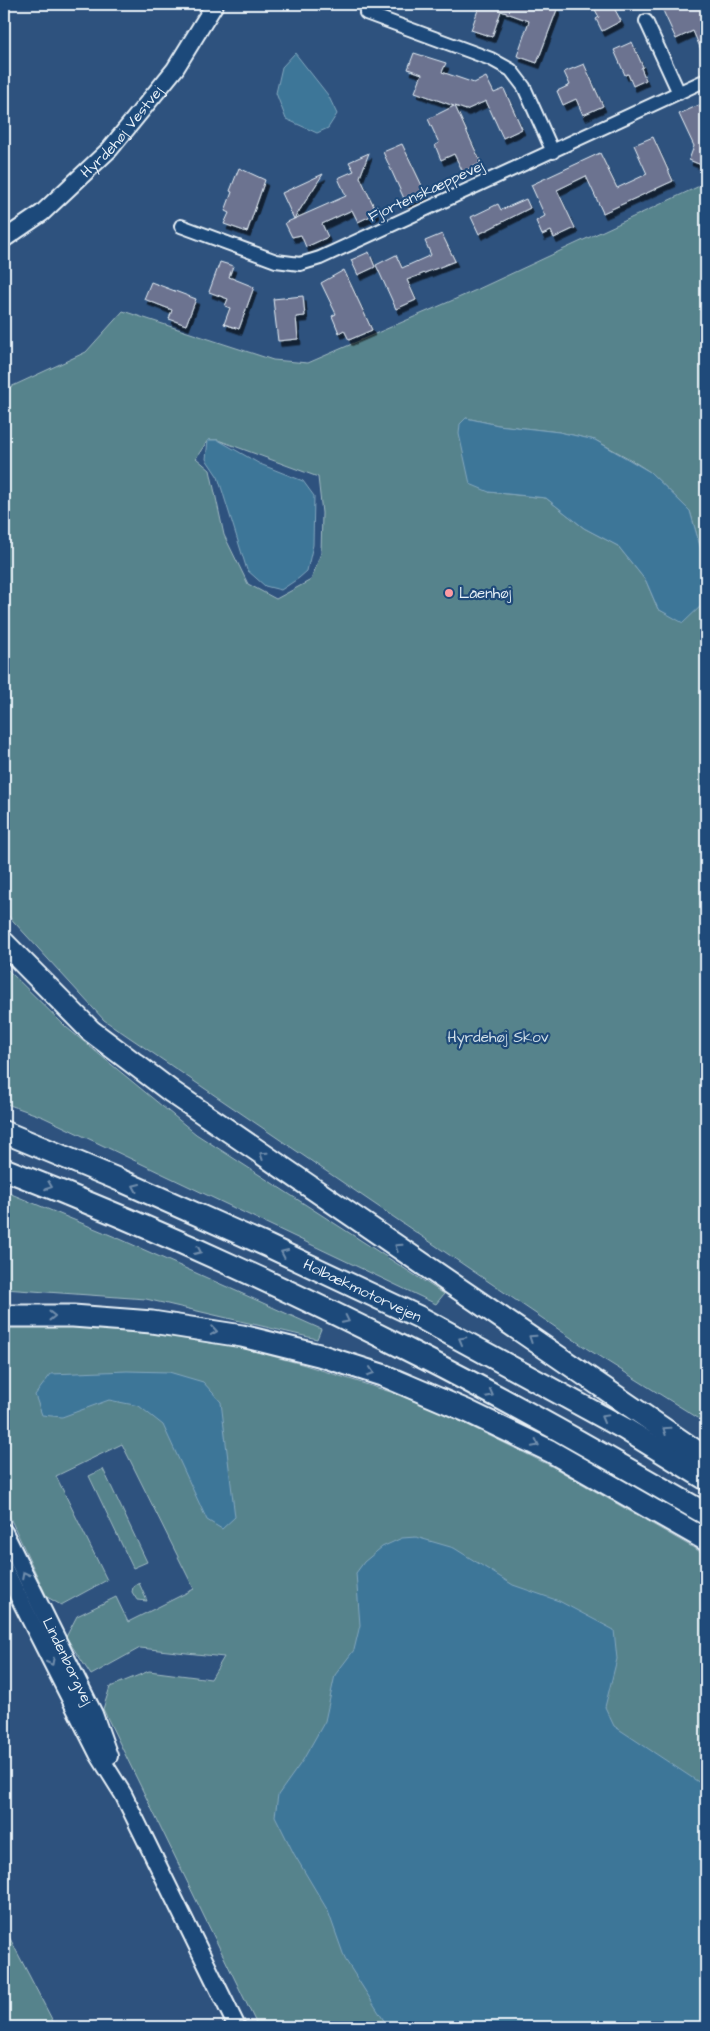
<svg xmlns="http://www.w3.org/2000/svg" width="710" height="2031" font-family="'Architects Daughter',sans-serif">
	<defs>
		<filter id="shadow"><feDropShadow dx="3" dy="5.5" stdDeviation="0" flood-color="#0009"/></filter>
	</defs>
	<rect width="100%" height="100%" fill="#2e527e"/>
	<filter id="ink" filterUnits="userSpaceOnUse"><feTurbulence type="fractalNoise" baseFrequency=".02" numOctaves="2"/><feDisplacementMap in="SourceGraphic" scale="10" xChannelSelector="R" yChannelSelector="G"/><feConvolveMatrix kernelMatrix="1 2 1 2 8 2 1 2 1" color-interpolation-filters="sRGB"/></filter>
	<g filter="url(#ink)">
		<!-- green -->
		<path fill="#57838c" stroke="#a0bac2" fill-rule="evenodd" d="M706,183V567L690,511L650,472L628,458L595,440L559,432L498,425L466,418L489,492L546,498L584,528L618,546L646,581L658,609L683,622L704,603L706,580V1423L589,1350L104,1020L4,911V390L86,352L123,311L273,360L308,363L474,291ZM208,440H218L318,477L322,513L321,553L311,580L276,599L248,584L224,535L210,470L196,458Z
			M4,966L66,1027L196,1134L444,1294L436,1304L43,1117L4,1103Z
			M4,1191L120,1239L321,1329L317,1339L146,1299L4,1289Z
			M27,1324L155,1333L239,1347L305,1365L419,1401L553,1467L706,1555V2027H258L103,1709L110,1687L149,1671L211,1679L224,1657L140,1648L91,1675L66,1637L77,1616L116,1597L128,1622L194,1589L122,1444L56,1476L107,1580L61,1605L47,1597L4,1505V1326Z
			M103,1469L147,1562L133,1568L89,1476Z
			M139,1583L147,1601L137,1600L132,1592L133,1587Z
			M4,1927L56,2027H4Z"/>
		<!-- water -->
		<path fill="#3e7698" stroke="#82a7be" d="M295,53L328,95L337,114L328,128L317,133L286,119L276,93L282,67Z
			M466,418L498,425L559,432L595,440L650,472L690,511L706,567L704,603L683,623L658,609L646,581L618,546L584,528L546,498L489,492L470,484L459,434L460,424Z
			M208,440H218L260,464L303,481L314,496L313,545L307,571L299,578L281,590L265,586L247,570L218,477L206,459Z
			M127,1371L169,1372L203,1382L221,1402L235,1517L222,1529L207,1520L163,1425L139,1406L109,1400L62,1417L42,1415L35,1395L51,1374Z
			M416,1537L454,1548L513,1585L559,1601L614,1630L617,1659L605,1707L614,1726L706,1787V2027H388L345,1959L328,1911L294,1854L275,1816L278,1795L303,1760L325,1721L335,1675L354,1650L360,1625L356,1573L364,1562L382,1547L402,1538Z"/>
		<!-- building -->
		<path fill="#6c7390" stroke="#e8f1f8" filter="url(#shadow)" d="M480,4H550L558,7L537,63L517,56L529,21L501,11L492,37L471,30Z
			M592,4H612L621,21L602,31L596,19L599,17Z
			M660,4H703L706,10V61L693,31L676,39Z
			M632,42L643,67L641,68L646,80L633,86L628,74L625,75L614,50Z
			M414,53L446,63L442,72L474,83L486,77L494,93L504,89L522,129L503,138L486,101L466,110L455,106L481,163L463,172L454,154L441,160L435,145L439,143L428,119L454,106L415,92L422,74L408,69Z
			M584,64L603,106L583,115L576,99L563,105L557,91L570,85L564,72Z
			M699,105L706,120V167L689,160L694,146L679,114Z
			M653,137L673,181L603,213L586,176L557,190L575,228L554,238L551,231L542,235L536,221L545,216L531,185L600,153L617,188L647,174L634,145Z
			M402,144L426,194L406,203L383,152Z
			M369,153L360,177L377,213L358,222L352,210L322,224L328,237L306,247L301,235L292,237L285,223L294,219L282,193L323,174L294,219L346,196L338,178L354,171L349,162Z
			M239,168L265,180L247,232L224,224L229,213L225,211L232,192L230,191Z
			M526,199L530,208L479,234L471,217L498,204L501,210Z
			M442,234L455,261L407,280L416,300L396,309L376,265L396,255L402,268L431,255L425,241Z
			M369,252L375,267L358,275L351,260Z
			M220,262L233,266L229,277L254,287L239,329L224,324L230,308L225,306L228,299L209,292Z
			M344,270L372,330L349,340L344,330L339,333L332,316L336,314L321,283Z
			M151,282L196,299L186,325L169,319L172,310L144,299Z
			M303,296L305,316L296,317L298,339L278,341L273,299Z"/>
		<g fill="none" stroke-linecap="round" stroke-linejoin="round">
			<defs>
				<path id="street" d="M370,4L366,13L491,59L511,70L524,87L553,152
					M646,21L679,93
					M181,226L276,261L300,264L320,258L706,80"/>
				<g id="secondary">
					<path id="s1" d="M4,239L42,213L110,149L175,69L215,4"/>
					<path id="s2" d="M4,1532L94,1714L109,1756"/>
					<path d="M4,1568L98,1754L123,1794L237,2027"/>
				</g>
				<g id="highway">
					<path d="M4,943L91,1031L172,1092L706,1458"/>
					<path id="s3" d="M4,1132L122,1181L268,1246L419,1317L625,1429L706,1479"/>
					<path d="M4,1169C146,1224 284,1287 420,1356C517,1405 612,1460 706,1514"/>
					<path d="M4,1316H73L152,1322L242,1336L319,1355L385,1376L467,1411L550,1451L706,1540"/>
				</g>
			</defs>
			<!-- street casing -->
			<use href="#street" stroke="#e8f1f8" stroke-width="16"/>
			<!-- secondary casing -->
			<use href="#secondary" stroke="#e8f1f8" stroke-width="20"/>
			<!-- highway casing -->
			<use href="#highway" stroke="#e8f1f8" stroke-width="25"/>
			<!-- street -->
			<use href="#street" stroke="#1f4a7a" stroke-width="12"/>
			<!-- secondary -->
			<use href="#secondary" stroke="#1f4a7a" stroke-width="16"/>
			<!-- highway -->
			<use href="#highway" stroke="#1f4a7a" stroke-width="21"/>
		</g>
		<!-- one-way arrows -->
		<defs><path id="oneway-chevron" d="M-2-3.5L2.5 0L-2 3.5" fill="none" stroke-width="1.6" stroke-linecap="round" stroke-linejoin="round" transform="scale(1.25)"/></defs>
		<g stroke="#6f8dac">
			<use href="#oneway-chevron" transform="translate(263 1155) rotate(-146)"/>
			<use href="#oneway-chevron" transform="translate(49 1186) rotate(21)"/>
			<use href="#oneway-chevron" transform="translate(136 1187) rotate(-156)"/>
			<use href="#oneway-chevron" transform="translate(398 1247) rotate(-146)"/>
			<use href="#oneway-chevron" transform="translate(198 1251) rotate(24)"/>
			<use href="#oneway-chevron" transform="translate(284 1253) rotate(-155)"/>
			<use href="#oneway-chevron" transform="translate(52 1316)"/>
			<use href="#oneway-chevron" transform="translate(346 1320) rotate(26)"/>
			<use href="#oneway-chevron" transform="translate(214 1331) rotate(9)"/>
			<use href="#oneway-chevron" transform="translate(532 1338) rotate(-146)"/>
			<use href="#oneway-chevron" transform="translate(462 1340) rotate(-151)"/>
			<use href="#oneway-chevron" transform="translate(371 1372) rotate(18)"/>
			<use href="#oneway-chevron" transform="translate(490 1394) rotate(28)"/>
			<use href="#oneway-chevron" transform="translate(604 1418) rotate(-151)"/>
			<use href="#oneway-chevron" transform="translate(666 1430) rotate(-146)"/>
			<use href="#oneway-chevron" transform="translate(536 1444) rotate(26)"/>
			<use href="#oneway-chevron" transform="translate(25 1575) rotate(-117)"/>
			<use href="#oneway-chevron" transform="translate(51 1662) rotate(63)"/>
		</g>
	</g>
	<!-- markers -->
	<circle fill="#ff9aa2" stroke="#1f4a7a" stroke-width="2" cx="449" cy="593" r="5"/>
	<g text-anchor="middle" stroke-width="4.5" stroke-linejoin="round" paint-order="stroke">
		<!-- street labels -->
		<g font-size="15" fill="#e8f1f8" stroke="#1f4a7a">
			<text dy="5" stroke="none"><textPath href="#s1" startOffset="160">Hyrdehøj Vestvej</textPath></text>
			<text transform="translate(426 191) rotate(-25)" y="5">Fjortenskæppevej</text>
			<text dy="5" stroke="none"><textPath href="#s3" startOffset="392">Holbækmotorvejen</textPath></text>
			<text dy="5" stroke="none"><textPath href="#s2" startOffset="144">Lindenborgvej</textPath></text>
		</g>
		<!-- poi labels -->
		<g font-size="15" fill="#e8f1f8" stroke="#1f4a7a" text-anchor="start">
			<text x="459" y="598">Låenhøj</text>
		</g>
		<!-- park labels -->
		<g font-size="15" fill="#d2e0e8" stroke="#1f4a7a">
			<text x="498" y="1042">Hyrdehøj Skov</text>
		</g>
	</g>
	<!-- margin -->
	<rect width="710" height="2031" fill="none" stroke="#1f4a7a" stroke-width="20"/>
	<rect x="10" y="10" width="690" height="2011" fill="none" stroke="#e8f1f8" stroke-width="2" filter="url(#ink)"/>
</svg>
